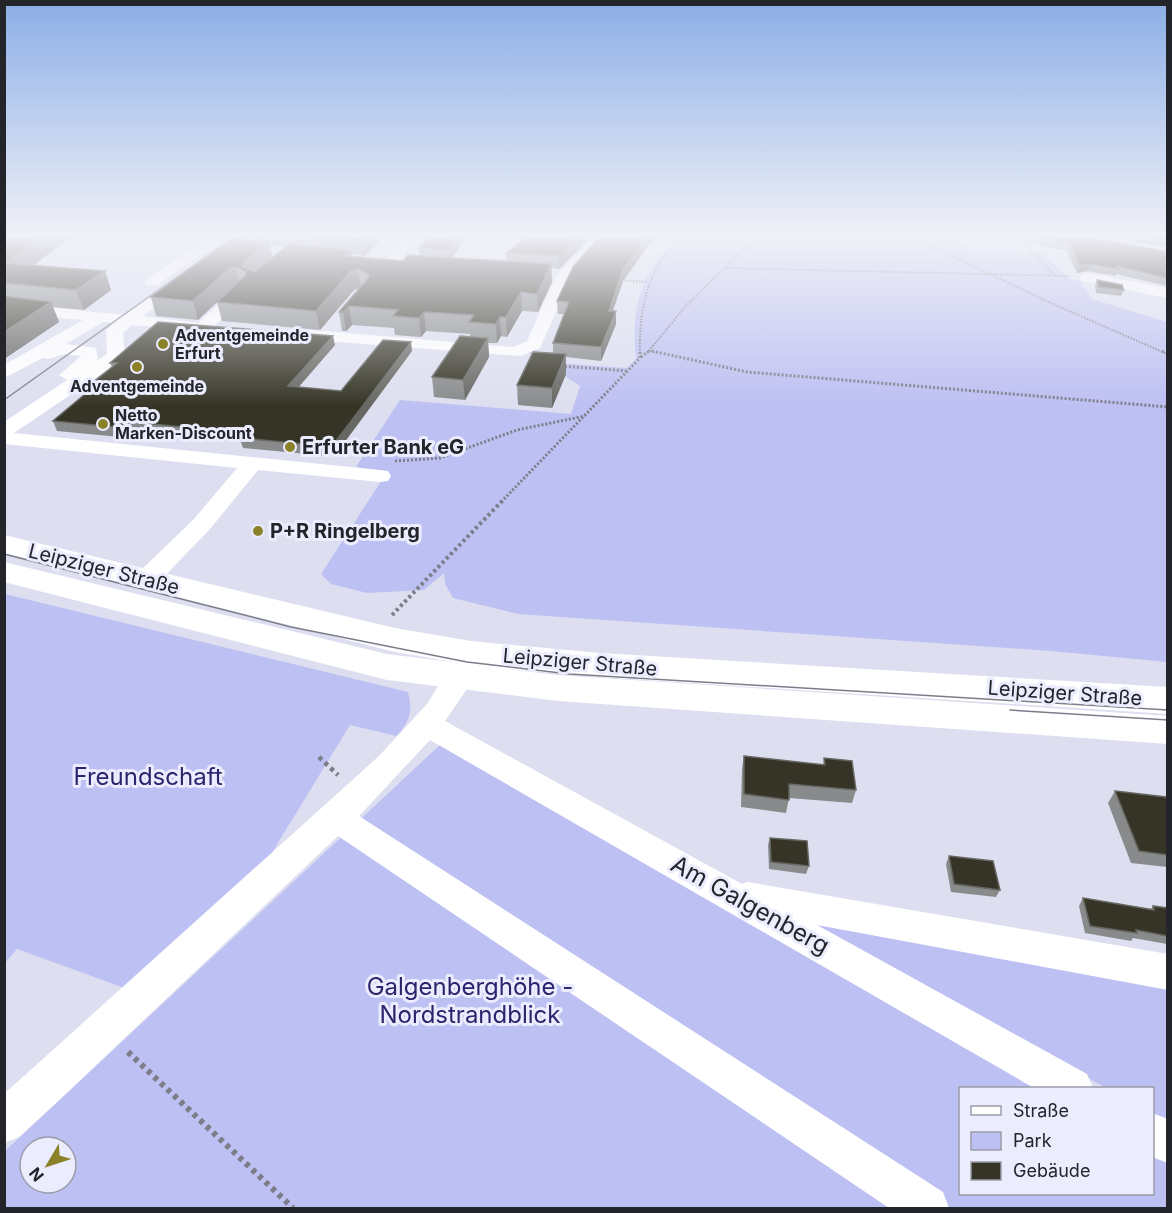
<svg xmlns="http://www.w3.org/2000/svg" width="1172" height="1213" font-family="Inter,sans-serif">
	<rect width="100%" height="100%" fill="#dddff0"/>
	<!-- green -->
	<path fill="#bdc0f2" fill-rule="evenodd" d="M677,237H958L972,251L1043,253L1071,280L1080,281L1092,299L1167,322V662L1051,651L518,614L453,598L445,584L444,573L424,590L367,593L331,584L321,574L387,472L356,467L400,400L571,414L580,386L528,352L536,350L556,363L627,368L636,359C631,307 640,275 677,237Z
		M5,594L408,692C413,712 410,722 396,736L350,725L262,869L130,990L17,949L5,963Z
		M442,743L1043,1088H960V1194H1152L1153,1151L1168,1160L1167,1208H5V1151ZM30,1147H66V1183H30Z
		M782,908L1167,985V1123L1153,1114L1152,1088H1106Z"/>
	<g fill="none" stroke-linecap="round" stroke-linejoin="round">
		<!-- path-far4 -->
		<path stroke="#7c7d88" stroke-width="2" stroke-dasharray="1.5 1.5" stroke-linecap="butt" d="M913,237L1044,300L1165,353
			M1020,241L1055,275
			M724,268L1069,276
			M621,280L647,282
			M650,351L659,353
			M640,353C639,307 648,270 680,237
			M647,353L685,307L756,237"/>
		<!-- path-far3 -->
		<path stroke="#7c7d88" stroke-width="3" stroke-dasharray="2 2" stroke-linecap="butt" d="M652,351L747,372L1168,407
			M1162,351L1168,354
			M641,357L649,351
			M561,366L628,371
			M395,461L440,458L517,430L585,416
			M504,499L640,358V351"/>
		<!-- path-far2 -->
		<path stroke="#7c7d88" stroke-width="4" stroke-dasharray="3 3" stroke-linecap="butt" d="M392,615L505,498"/>
		<!-- path-far1 -->
		<path stroke="#7c7d88" stroke-width="4.5" stroke-dasharray="4 4" stroke-linecap="butt" d="M319,757L338,775"/>
		<!-- path -->
		<path stroke="#7c7d88" stroke-width="6" stroke-dasharray="4.5 4.5" stroke-linecap="butt" d="M128,1052L293,1208"/>
		<!-- minor -->
		<path fill="#fff" fill-rule="evenodd" d="M210,237H226L157,285H147L144,282L147,279Z
			M232,237H248L214,262H204L202,259L204,256Z
			M405,237H419L393,268H383L381,265L383,262Z
			M594,237H608L571,278L540,348L521,356L300,339L292,334L300,329L513,347L527,341L556,276Z
			M1087,273L1168,288V298L1082,281L1079,278L1082,275Z
			M180,275L188,280L185,283L143,316L198,323L235,289H247L249,292L209,331L132,325L123,333L125,356L122,360L14,433L380,470L388,471L391,476L388,481L380,482L258,470L210,529L155,586L146,588L137,586L134,580L137,574L194,519L237,468L4,444V422L67,380L59,375L81,356L65,354L48,359L43,358L4,378V365L83,320L4,313V303L125,315ZM103,322L113,323L106,331L107,354L98,360L96,348L66,344Z
			M469,650L479,652L483,659L465,692L445,721L742,884L748,882L1168,954V990L817,925L1087,1074L1093,1088H1034L430,740L359,816L943,1192L949,1208H889L338,836L55,1104L19,1137L4,1143V1094L379,756L427,704L459,652Z
			M1152,1113L1168,1119V1163L1152,1157Z"/>
		<!-- major -->
		<path fill="#fff" fill-rule="evenodd" d="M4,535L395,628L471,641L600,653L1168,687V714L600,677L497,668L558,675L1168,716V744L558,701L387,680L4,582V562L387,654L460,663L395,652L4,553Z"/>
		<!-- tram -->
		<path stroke="#7c7d89" stroke-width="1.5" d="M4,400L233,237
			M4,554L291,627L467,662L569,674L1168,710
			M1010,710L1168,720"/>
	</g>
	<!-- wall -->
	<path fill="#898a8b" fill-rule="evenodd" d="M4,237H76L65,241L34,265L105,271L111,290L84,310L53,307L59,322L4,359Z
		M251,237H383L365,256L352,254V256L403,261L420,256L419,248L429,237H466L451,258L506,261V253L591,237L559,269L551,268L552,282L538,312L522,311L507,337L501,336L497,343H488L489,357L465,400L434,397L432,377L470,337V334L426,331L421,337L395,335L394,328L352,325L346,331H342L339,312L360,287L354,290L320,330L222,321L217,302L198,320L156,316L151,297L252,240ZM270,245L286,247L272,257Z
		M975,237H1085L1167,252V286L1116,274V276L1087,271L1077,273L1066,250L1040,246L1041,242L977,239Z
		M1112,237H1167V247Z
		M651,242L623,281L613,311H616V324L601,361L566,357V374L552,408L518,405L517,385L553,353V343L564,314H558L557,301Z
		M1097,280L1124,290L1121,296L1096,293L1095,286Z
		M335,345L298,387L341,391L412,351L338,451L332,450L328,456L243,448L241,442L126,431L120,437L57,431L53,421L94,387L92,383L112,367L110,363Z
		M744,756L823,765L824,758L856,790L852,803L789,798L786,813L741,807L742,769Z
		M1115,791L1167,800V867L1131,863L1108,803Z
		M770,838L809,866L806,874L769,869L768,845Z
		M949,856L1000,890L996,897L951,892L946,864Z
		M1083,898L1151,909L1153,906L1167,908V944L1133,938L1131,941L1085,933L1079,906Z"/>
	<!-- shaded-wall -->
	<path fill="#676763" d="M40,237H76L65,241L12,282L4,263Z
		M369,237H383L365,256L363,242Z
		M457,237H466L449,262L447,250Z
		M579,237H591L559,269V256Z
		M647,237H656L651,242L623,281L608,324L609,311L623,269Z
		M269,241L273,259L248,281L246,272L244,271L243,263Z
		M351,250L354,268L346,256Z
		M551,264L552,282L538,312L537,294Z
		M1090,264L1087,271L1077,273L1080,266Z
		M236,267L240,285L233,287L198,320L193,301L229,269Z
		M358,269L361,287L354,290L320,330L316,311L351,271Z
		M105,271L111,290L84,310L76,290Z
		M521,292L522,311L507,337L506,317Z
		M51,302L59,322L4,359V332Z
		M349,306L352,325L346,331L343,312Z
		M616,311V324L601,361V347Z
		M424,312L426,331L421,337L419,318Z
		M500,317L501,336L497,343L496,324Z
		M333,336L335,345L291,396L288,386Z
		M488,338L489,357L465,400L463,380Z
		M411,342L412,351L338,451L336,441Z
		M566,354V374L552,408V388Z
		M123,421L126,431L120,437L116,427Z
		M330,440L332,450L328,456L326,446Z"/>
	<!-- building -->
	<path fill="#353426" stroke="#676763" stroke-width="1.5" d="M4,237H40L4,263Z
		M311,237H369L363,242Z
		M429,237H457L447,250L419,248Z
		M526,237H579L559,256L506,253Z
		M599,237H647L623,269L609,311H616L601,347L553,343L569,302L557,301L573,267Z
		M1043,237H1085L1167,252V278L1117,266L1118,269L1090,264L1080,266L1069,243L1043,239Z
		M1153,237H1167V239Z
		M232,238L269,241L243,263V267L254,272L290,244L351,250L346,256L403,261L408,255L551,264L537,294L521,292L506,317H500L496,324L469,322L474,315L424,312L419,318L393,316L398,310L349,306L343,312H339L369,277L368,274L358,269L351,271L316,311L217,302L246,275V272L236,267L229,269L193,301L151,297Z
		M4,263L105,271L76,290L4,283Z
		M1097,280L1122,285L1124,290L1099,287Z
		M4,296L51,302L4,332Z
		M158,322L333,336L288,386L341,391L383,340L411,342L336,441L330,440L326,446L240,438L244,433L123,421L116,427L53,421L97,384L92,383L117,363H110Z
		M460,336L488,338L463,380L432,377Z
		M533,352L566,354L552,388L517,385Z
		M744,756L825,765L824,758L852,761L856,790L789,784V800L744,794Z
		M1115,791L1166,797L1167,800V855L1139,851Z
		M770,838L807,841L809,866L771,862Z
		M949,856L993,861L1000,890L954,884Z
		M1083,898L1154,910L1153,906L1167,908V936L1136,930L1137,933L1090,926Z"/>
	<!-- sky -->
	<linearGradient id="sky" x2="0" y2="1"><stop stop-color="#8baee6"/><stop offset="0.58" stop-color="#f0f1f8"/><stop offset="1" stop-color="#f0f1f8" stop-opacity="0"/></linearGradient>
	<rect width="1172" height="406" fill="url(#sky)"/>
	<!-- markers -->
	<g fill="#8a8128" stroke="#ebecfd" stroke-width="2">
		<circle cx="163" cy="344" r="6"/>
		<circle cx="137" cy="367" r="6"/>
		<circle cx="103" cy="424" r="6"/>
		<circle cx="290" cy="447" r="6"/>
		<circle cx="258" cy="531" r="6"/>
	</g>
	<g text-anchor="middle" stroke-width="6" stroke-linejoin="round" paint-order="stroke">
		<!-- far-poi labels -->
		<g font-size="16" font-weight="bold" fill="#24252b" stroke="#ebecfd" text-anchor="start">
			<text x="175" y="341">Adventgemeinde<tspan x="175" dy="18">Erfurt</tspan></text>
			<text x="137" y="392" text-anchor="middle">Adventgemeinde</text>
			<text x="115" y="421">Netto<tspan x="115" dy="18">Marken-Discount</tspan></text>
		</g>
		<!-- poi labels -->
		<g font-size="20" font-weight="bold" fill="#24252b" stroke="#ebecfd" text-anchor="start">
			<text x="302" y="454">Erfurter Bank eG</text>
			<text x="270" y="538">P+R Ringelberg</text>
		</g>
		<!-- street labels -->
		<g font-size="20" fill="#24252b" stroke="#ebecfd">
			<text transform="translate(104 569) rotate(14)" y="7">Leipziger Straße</text>
			<text transform="translate(580 662) rotate(5)" y="7">Leipziger Straße</text>
			<text transform="translate(1065 693) rotate(4)" y="7">Leipziger Straße</text>
		</g>
		<!-- near-park labels -->
		<g font-size="24" fill="#2c256d" stroke="#ebecfd">
			<text x="148" y="785">Freundschaft</text>
			<text x="470" y="995">Galgenberghöhe -<tspan x="470" dy="28">Nordstrandblick</tspan></text>
		</g>
		<!-- near-street labels -->
		<g font-size="24" fill="#24252b" stroke="#ebecfd">
			<text transform="translate(750 905) rotate(29)" y="8">Am Galgenberg</text>
		</g>
	</g>
	<!-- border -->
	<rect width="1172" height="1213" fill="none" stroke="#24252b" stroke-width="12"/>
	<!-- legend -->
	<rect x="959" y="1087" width="195" height="108" fill="#ebecfd" stroke="#9b9ca9" stroke-width="1.5"/>
	<rect x="971" y="1106" width="30" height="9" fill="#ffffff" stroke="#9b9ca9" stroke-width="1.5"/>
	<text x="1013" y="1117" font-size="18" fill="#24252b">Straße</text>
	<rect x="971" y="1132" width="30" height="18" fill="#bdc0f2" stroke="#9b9ca9" stroke-width="1.5"/>
	<text x="1013" y="1147" font-size="18" fill="#24252b">Park</text>
	<rect x="971" y="1162" width="30" height="18" fill="#353426" stroke="#9b9ca9" stroke-width="1.5"/>
	<text x="1013" y="1177" font-size="18" fill="#24252b">Gebäude</text>
	<!-- north arrow -->
	<g transform="translate(48 1165) rotate(231)"><circle r="28" fill="#ebecfd" stroke="#9b9ca9" stroke-width="1.5"/>
	<path d="M0-4.5L10 22L0 15L-10 22Z" fill="#8a8128"/>
	<text y="-9" font-size="16" font-weight="bold" text-anchor="middle" fill="#24252b">N</text>
	</g>
</svg>
